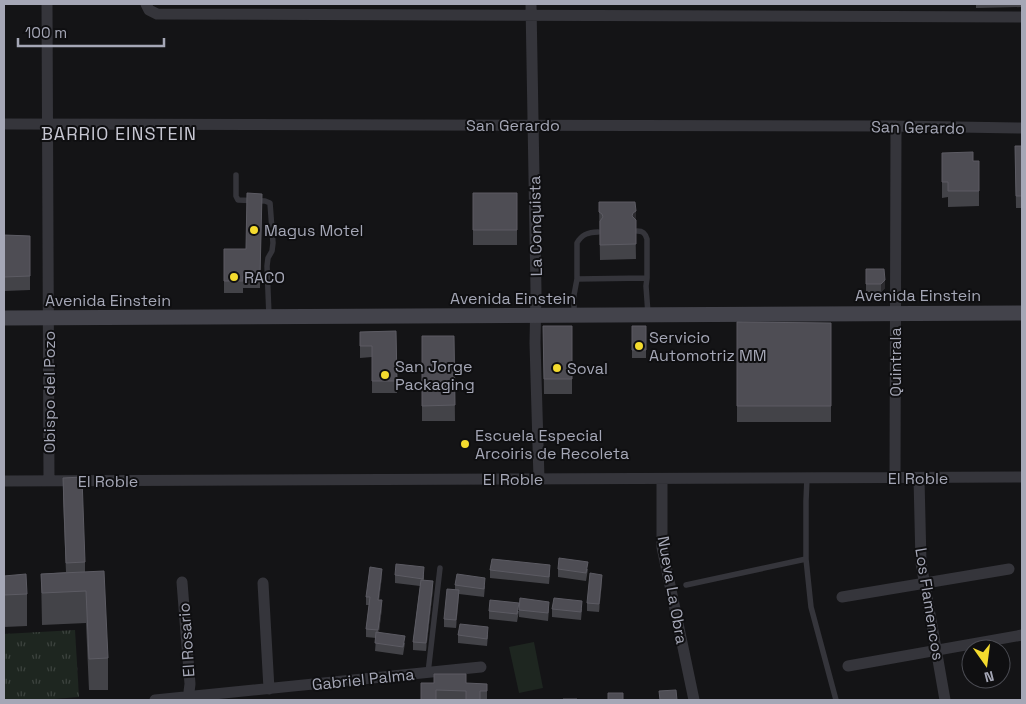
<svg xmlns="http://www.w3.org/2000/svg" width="1026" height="704" font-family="'Space Grotesk',sans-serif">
	<defs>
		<pattern id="park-tufts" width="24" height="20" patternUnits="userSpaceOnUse" patternTransform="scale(1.25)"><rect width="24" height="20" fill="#1e2620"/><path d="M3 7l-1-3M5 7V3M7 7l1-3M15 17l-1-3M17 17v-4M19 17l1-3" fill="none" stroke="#3c433e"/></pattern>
	</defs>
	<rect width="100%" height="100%" fill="#141416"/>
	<!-- park -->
	<path fill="url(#park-tufts)" d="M75,630L79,697L41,700H4V634Z"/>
	<!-- pitch -->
	<path fill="#1e2620" d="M534,642L543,688L519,693L509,647Z"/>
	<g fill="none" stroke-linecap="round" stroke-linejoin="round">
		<!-- lane -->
		<path stroke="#35353b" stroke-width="5.5" d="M236,175V196L238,200L265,201L270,203L273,243L272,251L268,258L267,266L269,316
			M637,231C643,231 645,233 647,239V278L646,286L648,314
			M577,279L647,278
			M574,315V295L577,279V243C582,234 589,232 598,232
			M807,478L806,501V559L811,607L836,700
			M686,585L806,559
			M428,673L440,568"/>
		<!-- street -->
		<path stroke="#35353b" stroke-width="11" d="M47,4L49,481
			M146,4L149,10L157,14L1022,17
			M531,4L536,291L535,343L539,479
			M4,124L896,126L1022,128
			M895,478L896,126
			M919,478L921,563L945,700
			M662,479V547L694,700
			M4,481L1022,477
			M182,582L190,684L188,700
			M263,583L269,689
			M842,597L1009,569
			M848,666L1022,635
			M155,700L481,667"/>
		<!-- secondary -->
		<path stroke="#43434b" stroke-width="15" d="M4,318L1022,313"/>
	</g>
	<!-- wall -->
	<path fill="#434348" d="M976,4H1022V7L976,8Z
		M1015,146H1022V208H1016Z
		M942,153L973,161H979V206L948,207V197L942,198Z
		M473,193H517V245H473Z
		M262,194L260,288H243V293H224V249H246Z
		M599,202H635L636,259L600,260Z
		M4,235L30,236V290L4,291Z
		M866,269L885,288L881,292H866Z
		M737,322L831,323V422H737Z
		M543,326H572V394H544Z
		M632,326H646V358H632Z
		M396,331L397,393H372V357L360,358V332Z
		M422,336H454L455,421H422Z
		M63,478L85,562V572L108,658V690H89L86,623L42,625L41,574L66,572L63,500Z
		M558,569H588L586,581L558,577Z
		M490,570L550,573L549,584L490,578Z
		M395,575H424V580L433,589L426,651L413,650V642L420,586L395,583Z
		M4,576L27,594V626L4,627Z
		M382,576L379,600L382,608L379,632L405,643L403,655L375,651L376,638L366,637V629L369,605H366V597Z
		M602,582L599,612L587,611V603Z
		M455,585L485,586L484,597L459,594L456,628L444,627V619L455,590Z
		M549,609L548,621L519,617V610Z
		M552,609H582L581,620L552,617Z
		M489,611H519L517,622L489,619Z
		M458,635H488L487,646L458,643Z
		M421,683L487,684V700H421Z"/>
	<!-- shaded-wall -->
	<path fill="#2c2b2f" d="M636,211V227L632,216L633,213Z
		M885,280V288L881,292V284Z
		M382,569V576L378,608V600Z
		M602,575V582L599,612V604Z
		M433,581V589L426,651V643Z
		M459,590V598L456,628V620Z
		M382,600V608L378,638V630Z"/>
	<!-- building -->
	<path fill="#4e4d54" stroke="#5c5b63" d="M1015,146H1022V196H1016Z
		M973,152V161H979V191H948V182H942V153Z
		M247,193L262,194L260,276H243V281H224V249H246Z
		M473,193H517V230H473Z
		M599,202H635L636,211L633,213L632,216L636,220V244L600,245V221L603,217L602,214L599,212Z
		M4,235L30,236V276L4,277Z
		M866,269H884L885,280L881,284H866Z
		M737,322L831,323V406H737Z
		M543,326H572V379H544Z
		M632,326H646V350H632Z
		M396,331L397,381H372V346H360V332Z
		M422,336H454L455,405L422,406Z
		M82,477L85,562L66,563L63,478Z
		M559,558L588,562L586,573L558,569Z
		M492,559L550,565L549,577L490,570Z
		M396,564L424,567L423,579L395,575Z
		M370,567L382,569L378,600H382L378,630L366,629L370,597H366Z
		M104,571L108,658L89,659L86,591L42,593L41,574Z
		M590,573L602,575L599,604L587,603Z
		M26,574L27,594L4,595V576Z
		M457,574L485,578L484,589L455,585Z
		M421,580L433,581L426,643L413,642Z
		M447,589L459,590L456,620L444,619Z
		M520,598L549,602L548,613L519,610Z
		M554,598L582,601L581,612L552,609Z
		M490,600L519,603L517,614L489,611Z
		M460,624L488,627L487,639L458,635Z
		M376,632L405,636L403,647L375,643Z
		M434,674H466V683L487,684V691H480V700H466V691L436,690V700H421V683H434Z
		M676,690L677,700H660L659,691Z
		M608,693H623V700H608Z
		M563,699H577V700H563Z"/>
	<!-- markers -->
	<g fill="#f4db2e" stroke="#0f0f11" stroke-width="2">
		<circle cx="254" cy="230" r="5"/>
		<circle cx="234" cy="277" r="5"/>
		<circle cx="639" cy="346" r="5"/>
		<circle cx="557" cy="368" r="5"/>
		<circle cx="385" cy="375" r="5"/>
		<circle cx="465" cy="444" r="5"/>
	</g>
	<g text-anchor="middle" stroke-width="4" stroke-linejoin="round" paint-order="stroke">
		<!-- street labels -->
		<g font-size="16" fill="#a5a7b6" stroke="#0f0f11">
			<text x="513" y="131">San Gerardo</text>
			<text transform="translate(918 127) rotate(1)" y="6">San Gerardo</text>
			<text transform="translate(535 226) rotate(-91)" y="6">La Conquista</text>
			<text x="918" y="301">Avenida Einstein</text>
			<text x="513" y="304">Avenida Einstein</text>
			<text x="108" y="306">Avenida Einstein</text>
			<text transform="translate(895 362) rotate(-90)" y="6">Quintrala</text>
			<text transform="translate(49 392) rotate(-90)" y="6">Obispo del Pozo</text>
			<text x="918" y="484">El Roble</text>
			<text x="513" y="485">El Roble</text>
			<text x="108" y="487">El Roble</text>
			<text transform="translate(673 590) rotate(80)" y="6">Nueva La Obra</text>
			<text transform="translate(930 604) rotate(81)" y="6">Los Flamencos</text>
			<text transform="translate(186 640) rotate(-94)" y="6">El Rosario</text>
			<text transform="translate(363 679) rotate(-6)" y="6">Gabriel Palma</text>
		</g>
		<!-- poi labels -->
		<g font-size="16" fill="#a5a7b6" stroke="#0f0f11" text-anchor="start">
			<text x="264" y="236">Magus Motel</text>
			<text x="244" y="283">RACO</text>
			<text x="649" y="343">Servicio<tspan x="649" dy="18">Automotriz MM</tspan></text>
			<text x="395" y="372">San Jorge<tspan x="395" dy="18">Packaging</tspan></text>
			<text x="567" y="374">Soval</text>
			<text x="475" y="441">Escuela Especial<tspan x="475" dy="18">Arcoiris de Recoleta</tspan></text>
		</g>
		<!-- neighbourhood labels -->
		<g font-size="18" letter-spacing="1" fill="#c7c7d2" stroke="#0f0f11">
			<text x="119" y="140">BARRIO EINSTEIN</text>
		</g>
	</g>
	<!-- border -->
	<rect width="1026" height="704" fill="none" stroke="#a5a7b6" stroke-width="10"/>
	<!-- north arrow -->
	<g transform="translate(986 664) rotate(166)"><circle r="24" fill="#0f0f11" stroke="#4b4c53"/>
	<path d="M0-4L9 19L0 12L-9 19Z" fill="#f4db2e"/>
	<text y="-8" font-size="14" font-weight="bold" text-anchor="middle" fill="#a5a7b6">N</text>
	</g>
	<!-- scale -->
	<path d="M18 38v8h146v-8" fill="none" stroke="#a5a7b6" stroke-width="2.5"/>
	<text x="25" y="38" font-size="15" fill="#a5a7b6" stroke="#0f0f11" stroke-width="4" paint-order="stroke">100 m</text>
</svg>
